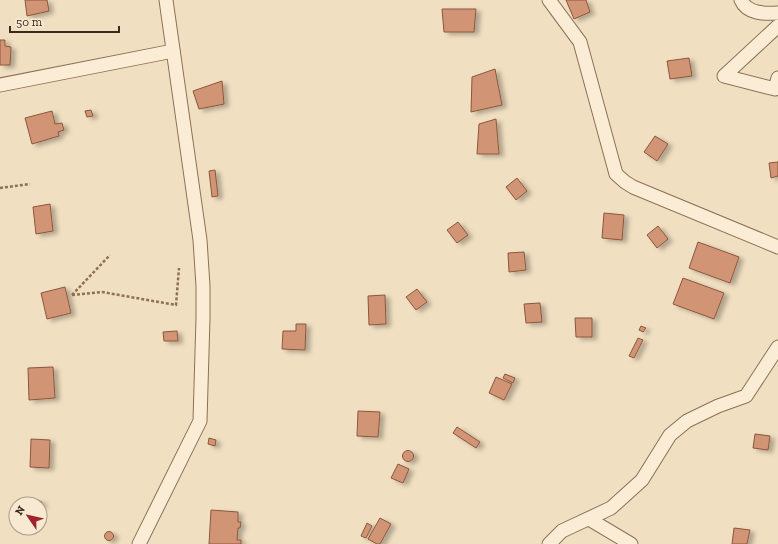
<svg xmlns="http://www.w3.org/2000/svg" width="778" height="544" viewBox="0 0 778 544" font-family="'Zilla Slab',serif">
  <defs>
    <filter id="shadow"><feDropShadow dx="4.5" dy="2.5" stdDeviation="2" flood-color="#0004"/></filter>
  </defs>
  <rect width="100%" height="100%" fill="#f1dfc1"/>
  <!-- building -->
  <g fill="#d19575" stroke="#8c563c" filter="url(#shadow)">
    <path d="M25,0H47L49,11L27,16Z"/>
    <path d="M566,0H586L590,12L574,19Z"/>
    <path d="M442,9H476L474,32H444Z"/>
    <path d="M0,40H5V46L11,47L10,65H0Z"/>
    <path d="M689,58L692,76L670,79L667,61Z"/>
    <path d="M495,69L502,105L471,112L472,77Z"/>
    <path d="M222,81L224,104L199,109L193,91Z"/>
    <path d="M91,110L93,116L87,117L85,111Z"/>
    <path d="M52,111L55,124L62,123L64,130L58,132L59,136L32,144L25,118Z"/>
    <path d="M496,119L499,154H477L479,124Z"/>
    <path d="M655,136L668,144L657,161L644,152Z"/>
    <path d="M778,162V176L771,178L769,163Z"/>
    <path d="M215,170L218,196L212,197L209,171Z"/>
    <path d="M517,178L527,191L516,200L506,187Z"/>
    <path d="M50,204L53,231L36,234L33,207Z"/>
    <path d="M604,213L624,215L622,240L602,238Z"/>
    <path d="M458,222L468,235L457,243L447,230Z"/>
    <path d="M658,226L668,239L657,248L647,235Z"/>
    <path d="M698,242L739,257L730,283L689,268Z"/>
    <path d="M524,252L526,270L509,272L508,253Z"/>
    <path d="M683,278L724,293L714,319L673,304Z"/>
    <path d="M65,287L71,313L47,319L41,293Z"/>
    <path d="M417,289L427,302L416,310L406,297Z"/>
    <path d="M385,295L386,324L369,325L368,296Z"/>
    <path d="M540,303L542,322L526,323L524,304Z"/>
    <path d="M575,318H592V337H576Z"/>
    <path d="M296,324H306L305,350L282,349L283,331H296Z"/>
    <path d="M641,326L646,328L643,332L639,330Z"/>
    <path d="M177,331L178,341H164L163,332Z"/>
    <path d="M638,338L643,340L634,358L629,356Z"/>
    <path d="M53,367L55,398L29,400L28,368Z"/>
    <path d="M505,374L515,378L513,383L503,378Z"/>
    <path d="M496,377L512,384L504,400L489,393Z"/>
    <path d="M358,411L380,412L378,437L357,436Z"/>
    <path d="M457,427L480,442L476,448L453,433Z"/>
    <path d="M755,434L770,436L768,450L753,448Z"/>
    <path d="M209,438L216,440L215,446L208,444Z"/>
    <path d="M31,439L50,440L49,468L30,467Z"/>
    <circle cx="408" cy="456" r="5.5"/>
    <path d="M398,464L409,469L403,483L391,478Z"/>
    <path d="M38,500L42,502V506L40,508V504H34L35,501Z"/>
    <path d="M211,510L238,512V522H241L240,528H238L237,540H241V544H209Z"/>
    <path d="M380,518L391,524L380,544H377L368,539Z"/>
    <path d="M367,523L372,526L366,538L361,536Z"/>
    <path d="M734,528L750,530L747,544H732Z"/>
    <circle cx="109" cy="536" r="4.5"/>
  </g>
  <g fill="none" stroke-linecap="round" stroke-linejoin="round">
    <!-- street casing -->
    <g stroke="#8c7057" stroke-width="15">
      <g id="street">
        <path d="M549,0L580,42L616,174L625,182L633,187L778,247"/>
        <path d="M741,0C747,14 765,14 778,13"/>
        <path d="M778,26L724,76L775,89L778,78"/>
        <path d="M0,85L173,51"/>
        <path d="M589,519L631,544"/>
        <path d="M139,544L200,421L203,318V286L200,240L166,0"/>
        <path d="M549,544L562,531L611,508L642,480L670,435L687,421L718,406L746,396L778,347"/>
      </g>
    </g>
    <!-- path -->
    <g stroke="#8c7057" stroke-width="2.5" stroke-dasharray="3 2" stroke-linecap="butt">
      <path d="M0,188L30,184"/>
      <path d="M72,295L102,292L176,305L179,268"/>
      <path d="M72,295L110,255"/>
    </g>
    <!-- street -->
    <use href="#street" stroke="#fbedd5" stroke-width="13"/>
  </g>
  <!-- north arrow -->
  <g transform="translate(28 516) rotate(304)"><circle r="19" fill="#f8ead2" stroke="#ac9d8a"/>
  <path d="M0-3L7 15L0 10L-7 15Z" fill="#9f242d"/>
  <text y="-6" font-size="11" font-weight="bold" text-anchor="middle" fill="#3a291d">N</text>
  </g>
  <!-- scale -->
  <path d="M10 26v6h109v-6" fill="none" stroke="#3a291d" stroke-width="2"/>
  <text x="16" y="26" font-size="12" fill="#3a291d" stroke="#f8ead2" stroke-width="3" paint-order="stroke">50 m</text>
</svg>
